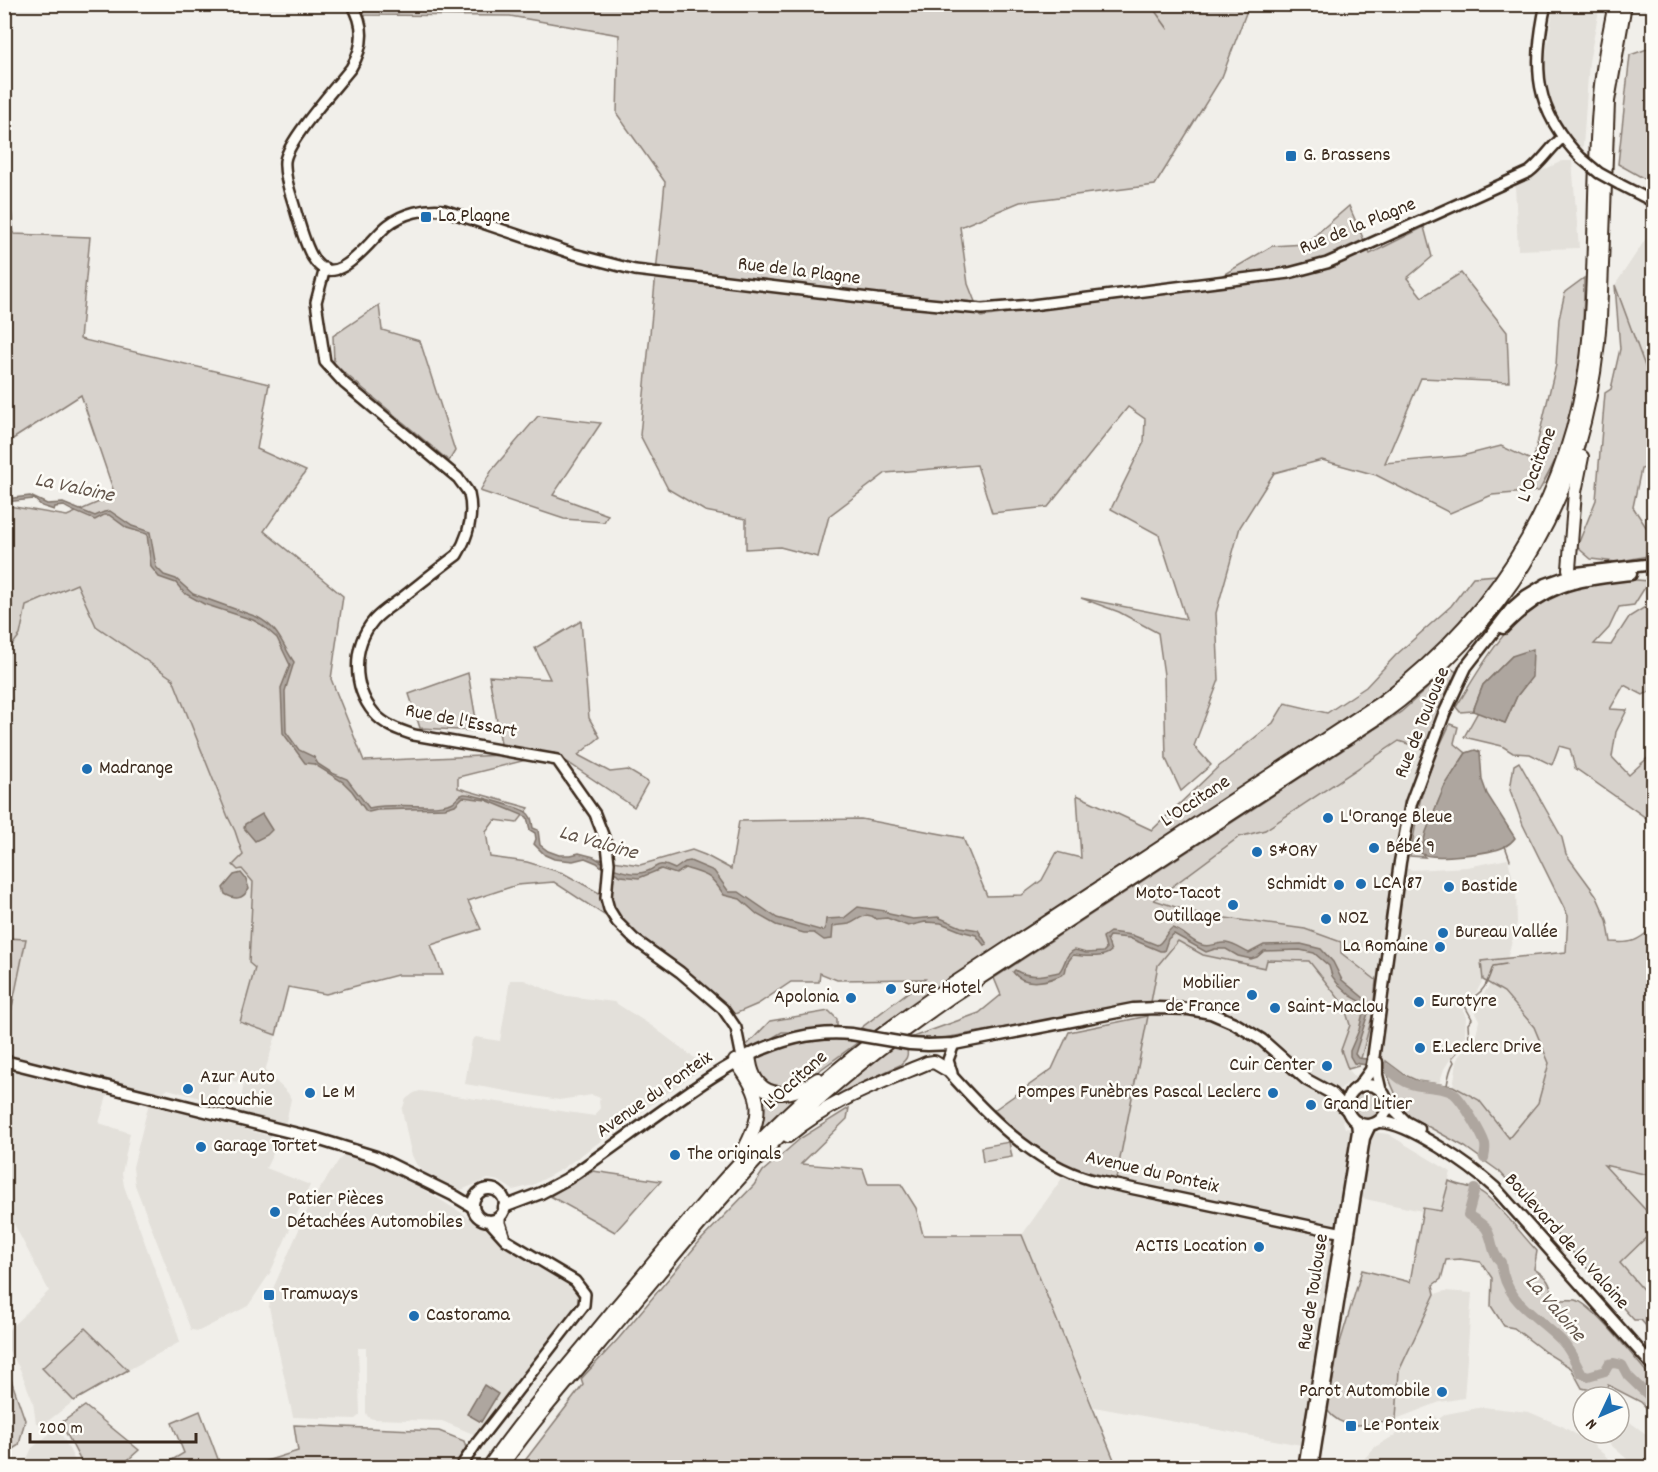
<svg xmlns="http://www.w3.org/2000/svg" width="1658" height="1472" viewBox="0 0 1658 1472" font-family="Dekko,sans-serif">
  <rect width="100%" height="100%" fill="#f1efea"/>
  <filter id="ink" filterUnits="userSpaceOnUse"><feTurbulence type="fractalNoise" baseFrequency=".0167" numOctaves="2"/><feDisplacementMap in="SourceGraphic" scale="12" xChannelSelector="R" yChannelSelector="G"/><feConvolveMatrix kernelMatrix="1 2 1 2 8 2 1 2 1" color-interpolation-filters="sRGB"/></filter>
  <g filter="url(#ink)">
    <!-- built -->
    <g fill="#e3e0da">
      <path d="M1566,5H1600L1589,62L1583,147L1580,151L1564,130L1550,98L1544,67L1553,10L1566,7Z"/>
      <path d="M1562,161H1572L1579,248L1518,250L1515,184Z"/>
      <path d="M1653,228V388L1615,285Z"/>
      <path d="M77,583L96,626L173,679L228,817L235,831L243,855L241,868L253,882L249,962L255,968L240,1022L276,1035L265,1071L288,1093L291,1099L286,1122L280,1126L238,1115L244,1083L220,1079L214,1102L168,1089L160,1096L5,1056V1041L26,940L5,938V867L10,865L4,853V654L20,635L26,606Z"/>
      <path d="M1399,741L1427,750L1409,795L1393,866L1413,870L1467,867L1508,859L1516,892L1517,923L1507,959L1482,962L1483,980L1476,993L1464,998L1462,1007L1466,1017L1465,1036L1444,1069L1439,1084L1418,1081L1405,1075L1386,1061L1361,1055L1373,1013L1375,980L1341,953L1305,929L1197,914L1153,900L1239,837L1265,830Z"/>
      <path d="M1178,941L1203,955L1265,968L1267,960L1309,961L1344,1005L1350,1025L1341,1050L1348,1069L1356,1078L1340,1089L1333,1088L1329,1099L1340,1110L1345,1128L1388,1134L1451,1172L1441,1211L1423,1208L1422,1211L1360,1198L1351,1268L1332,1265L1301,1445L1094,1407L1022,1235L1070,1167L1116,1179L1158,965Z"/>
      <path d="M510,980H524L560,995L614,1002L652,1026L705,1066L562,1169L533,1185L513,1190L499,1181L488,1179L461,1190L425,1173L416,1164L411,1153L402,1110L406,1099L414,1093L420,1091L595,1116L600,1108L599,1101L601,1098L592,1095L559,1100L465,1084L472,1040L476,1037L500,1041Z"/>
      <path d="M1490,984L1504,992L1534,1028L1549,1063L1538,1103L1510,1139L1479,1100L1453,1086L1458,1057L1476,1036L1479,1020L1472,1004L1483,995Z"/>
      <path d="M4,1069L108,1093L99,1123L130,1133L122,1173L124,1186L173,1319L180,1342L128,1370L85,1328L42,1368L74,1401L44,1424L36,1423L33,1402L20,1369L5,1344V1333L49,1291L14,1224L6,1225L5,1233Z"/>
      <path d="M149,1103L280,1139L266,1168L310,1185L270,1273L248,1306L199,1331L191,1330L135,1185L133,1167Z"/>
      <path d="M345,1154L369,1160L395,1172L460,1212L575,1288L580,1293L579,1305L478,1436L442,1421L373,1419L368,1417L366,1413V1348H358L360,1415L355,1419L293,1417L269,1307L272,1291L311,1202L339,1160Z"/>
      <path d="M1603,1165L1653,1176V1218Z"/>
      <path d="M1653,1231V1301L1620,1263Z"/>
      <path d="M1445,1291L1472,1293L1464,1398L1440,1402L1396,1419L1399,1371L1435,1294Z"/>
      <path d="M1483,1407L1529,1412L1562,1426L1592,1444L1618,1467H1357L1375,1447L1412,1425L1436,1416L1437,1420L1446,1414Z"/>
      <path d="M1620,1415L1653,1439V1467H1636L1603,1438L1607,1433H1619Z"/>
      <path d="M58,1427L78,1467H23L32,1448Z"/>
    </g>
    <!-- green -->
    <g fill="#d7d2cc" stroke="#897e75" stroke-width="1.5">
      <path d="M355,5H1249L1222,77L1155,185L1020,202L960,227L968,284L981,317L1206,285L1272,246L1305,244L1349,206L1370,254L1424,227L1432,257L1407,278L1422,297L1461,273L1507,332L1509,382L1421,378L1385,463L1462,456L1501,446L1533,461L1556,365L1559,319L1565,292L1584,278C1584,325 1581,372 1571,418C1565,443 1552,468 1539,491L1492,495L1450,513L1376,475L1322,460L1274,473L1240,527L1216,613L1219,680L1194,746L1211,765L1181,791L1166,759L1164,675L1158,633L1119,612L1081,598L1186,619L1159,535L1111,509L1144,442L1145,419L1128,407L1048,507L992,513L977,465L886,473L829,516L818,557L780,547L746,549V519L705,511L668,489L640,435L665,182L617,114L619,35L510,16L364,15Z"/>
      <path d="M1653,47L1654,170L1650,182L1618,164L1630,55Z"/>
      <path d="M5,184L8,185L14,234L90,237L80,339L269,384L257,449L306,471L264,531L343,596L331,679L364,761L503,755L489,676L550,679L535,648L581,621L589,718L600,737L578,755L610,772L628,770L648,782L634,807L554,753L458,777V788L529,808L517,823L495,820L486,832L490,857L527,862L563,873L599,893L610,889V878L599,859L640,865L692,850L705,855L731,869L739,821L861,819L963,838L987,896L1022,895L1042,880L1057,852L1081,858L1077,795L1152,830L1217,768L1273,723L1285,703L1327,713L1366,687L1396,655L1451,606L1473,577L1498,575L1469,613L1424,660L1375,699L1069,900L874,1031L861,1028L925,979L837,980L820,973L819,982H791L758,1004L735,1014L667,956L554,882L517,885L468,901L481,929L431,945L443,975H397L326,994L288,987L276,1035L240,1022L255,968L249,963L253,882L242,869L238,870L233,865L243,855L235,831L228,817L173,679L96,626L77,584L26,606L20,635L5,654V510L9,506L67,516L115,495L81,395L5,444Z"/>
      <path d="M1615,285L1653,388V466L1641,469L1633,507L1646,527L1653,523V555L1616,562L1591,559L1577,547L1596,500L1605,393L1611,389L1620,349Z"/>
      <path d="M379,305L382,330L420,341L455,451L449,461L334,364L333,336Z"/>
      <path d="M538,416L601,423L553,495L608,515L604,522L564,519L480,491L492,470Z"/>
      <path d="M1623,579L1649,581L1634,605L1619,607L1609,628L1594,644L1611,645L1629,617L1653,602V690L1643,695L1624,685L1610,709L1627,710L1616,732L1612,757L1629,775L1653,753L1652,822L1575,768L1570,749L1559,746L1552,765L1530,754L1513,753L1502,746L1464,737L1478,712L1505,723L1517,696L1531,677L1512,656L1483,685L1473,711L1460,712L1456,707C1482,666 1506,619 1551,594C1568,585 1604,582 1623,579Z"/>
      <path d="M1450,668L1457,672L1427,750L1399,741L1265,830L1239,837L1154,900L1197,914L1305,929L1341,942V953L1376,980L1373,1013L1359,1066L1348,1069L1341,1050L1350,1025L1344,1005L1309,961L1267,960L1265,968L1203,955L1178,941L1158,965L1151,1002L944,1038H910L979,1013L1001,995L994,978L1401,712Z"/>
      <path d="M468,673L478,731L420,728L409,694Z"/>
      <path d="M1450,724L1458,727L1454,743L1466,753C1444,786 1430,814 1421,853L1425,857L1410,856L1420,801L1434,758Z"/>
      <path d="M1519,762L1562,838L1566,854L1596,895L1607,920L1611,942C1632,944 1637,941 1653,928V1176L1604,1165L1653,1218V1231L1620,1263L1653,1301V1334L1641,1320H1634L1500,1172L1465,1147L1402,1112C1398,1094 1385,1078 1386,1061L1405,1075L1418,1081L1453,1086L1479,1100L1509,1138L1538,1103L1549,1063L1534,1027L1504,992L1483,980L1481,961L1566,952L1568,916L1523,825L1510,790L1514,765Z"/>
      <path d="M5,938L26,939L5,1041L4,938Z"/>
      <path d="M829,1011L837,1019V1028L811,1032H782L747,1053L744,1048L770,1021Z"/>
      <path d="M1148,1016L1116,1179L1070,1167L1030,1144L994,1110L1052,1069L1069,1032Z"/>
      <path d="M838,1038L861,1040L798,1086L779,1091L761,1082L755,1061C773,1044 813,1042 838,1038Z"/>
      <path d="M893,1046L907,1050C909,1057 905,1060 900,1065L853,1087L801,1123L851,1079Z"/>
      <circle cx="1368" cy="1104" r="17"/>
      <path d="M805,1091L750,1144L759,1093Z"/>
      <path d="M849,1108L847,1119L801,1164L863,1169L868,1184H901L916,1208L923,1235H1022L1117,1467H520L583,1385L581,1379L619,1338L700,1241L754,1185L763,1171L801,1138Z"/>
      <path d="M1009,1142L1012,1157L983,1162L981,1147Z"/>
      <path d="M593,1171L661,1181L615,1232L550,1196Z"/>
      <path d="M1449,1181C1461,1187 1474,1186 1484,1194C1502,1208 1521,1234 1537,1251L1534,1269C1547,1277 1551,1283 1553,1299C1562,1301 1569,1299 1576,1300C1594,1305 1639,1364 1653,1380V1415L1641,1402L1608,1385L1603,1393L1582,1388L1571,1368L1545,1352L1514,1328L1504,1326L1491,1306L1492,1278L1481,1262L1460,1259L1446,1260L1441,1279L1433,1285L1435,1294L1399,1371L1396,1419C1371,1423 1345,1434 1327,1410L1339,1346L1362,1270L1410,1282L1423,1208L1441,1211Z"/>
      <path d="M85,1328L128,1370L74,1401L42,1368Z"/>
      <path d="M9,1374L25,1420L19,1445L5,1454V1377Z"/>
      <path d="M85,1406L139,1450L120,1467H84L61,1423Z"/>
      <path d="M200,1411L221,1467H160L184,1453L172,1423Z"/>
      <path d="M294,1425L439,1431L464,1441L466,1448L454,1467H247L298,1451Z"/>
    </g>
    <!-- water -->
    <g fill="#aea69f" stroke="#80746b" stroke-width="1.5">
      <path d="M30,496L47,504L63,503L95,516L104,512L110,511L132,526L150,532L156,567L164,575L176,579L193,594L257,617C280,629 281,643 294,662L285,691L286,732L299,750L314,757L318,764L332,773L347,779L369,808C389,804 410,806 430,806C435,806 448,805 453,802C457,800 458,795 464,794C470,793 523,809 526,812C532,816 532,822 533,828L538,830L540,845L548,851L559,855H571L579,853L594,857L607,865L606,871L597,863L585,858L573,861L554,859L545,855L534,844L536,839L535,833L530,830L527,817L486,800L463,797L455,805L445,808L377,810L369,812L366,811L352,791L343,782L314,764L305,763L283,733L281,688L290,665L277,638L262,625L253,620L204,604L184,593L176,583L159,577L151,567L147,534L127,528L109,515H104L95,520C84,515 73,512 64,506L55,507L54,510L42,506L34,499L5,502V499Z"/>
      <path d="M1533,649L1532,677L1517,696L1505,723L1473,711L1483,685L1512,656Z"/>
      <path d="M1475,750L1480,752L1482,780L1487,794L1515,838C1512,842 1508,845 1504,847C1492,853 1430,861 1421,853L1426,832L1444,787L1466,753Z"/>
      <path d="M262,814L272,830L267,835L255,841L244,828L245,824Z"/>
      <path d="M690,861L714,871L729,892H739L777,918L823,931L825,929L826,919L844,918L858,907L885,911L889,914L913,919L938,917L961,927L978,930L987,944L984,945L976,935L961,931L941,923L925,922L908,926L887,918L876,919C865,910 860,920 849,924C844,925 838,925 833,926L832,939L824,940L814,933H804L776,925L758,915L740,899L724,895C710,874 709,876 685,868L676,874L661,869L639,878L621,876L610,870L612,868C620,870 631,875 640,873C659,871 653,858 675,869L685,862Z"/>
      <path d="M241,873L246,879L249,889C242,900 235,900 225,894L223,888L234,875Z"/>
      <path d="M1172,928C1183,930 1191,942 1202,945C1210,948 1218,942 1226,943C1235,944 1242,950 1249,953L1264,945L1301,944L1321,949L1333,962L1342,980L1371,1004L1355,1054L1358,1058L1367,1059L1366,1065L1354,1063L1350,1056V1051L1359,1030L1365,1004L1351,996L1337,983L1332,976L1329,966L1314,953L1300,950L1264,951L1257,957L1251,959L1238,956L1226,949H1215L1206,952L1174,934L1168,939L1164,951H1160L1129,938L1109,936L1107,939L1111,951C1103,959 1085,956 1073,955L1067,963L1065,973C1050,981 1025,988 1013,972L1015,970C1029,979 1044,975 1059,972C1066,965 1064,954 1075,950L1086,953L1103,952L1106,949L1103,937L1110,932L1132,935L1157,945C1164,942 1165,933 1172,928Z"/>
      <path d="M484,1385L498,1394L481,1422L467,1414Z"/>
    </g>
    <g fill="none" stroke-linecap="round" stroke-linejoin="round">
      <!-- stream -->
      <g stroke="#80746b" stroke-width="1.5">
        <path d="M1150,4L1168,29"/>
        <path d="M1505,846L1510,860"/>
        <path d="M1446,1091C1448,1081 1448,1072 1454,1062L1452,1058L1469,1039L1468,1024L1472,1019L1465,1006L1467,999C1484,995 1488,981 1493,966L1506,964"/>
      </g>
      <!-- river -->
      <g stroke="#aea69f" stroke-width="10">
        <path d="M1381,1066C1393,1070 1397,1079 1408,1083C1422,1089 1439,1085 1453,1093C1461,1098 1482,1134 1485,1144C1486,1149 1485,1153 1484,1158"/>
        <path d="M1475,1189L1468,1215C1473,1218 1480,1222 1485,1227C1494,1238 1490,1253 1501,1262C1505,1303 1537,1315 1562,1341C1571,1351 1575,1362 1581,1373L1588,1376L1605,1371L1609,1364L1614,1363L1622,1365L1628,1376L1654,1401"/>
      </g>
      <!-- secondary casing -->
      <g stroke="#3b2a1e" stroke-width="14">
        <g id="secondary">
          <path d="M352,4C365,25 364,47 351,68C336,87 288,140 285,161C284,174 289,190 293,202C298,218 304,244 313,258C335,295 371,238 388,225C403,213 425,208 444,210L574,254L635,270L877,299L982,309L1032,305L1289,273L1327,263L1343,256L1529,172C1542,162 1550,148 1562,138"/>
          <path d="M1546,4C1532,67 1534,111 1581,158"/>
          <path d="M1619,184L1654,202"/>
          <path d="M325,268L316,302L325,362L344,383L458,478C461,483 467,489 469,494C474,515 468,537 457,555C439,568 421,583 403,597C394,604 382,611 374,620C352,646 352,687 374,713C384,725 399,730 414,735L557,760L595,814L607,845L609,863L606,898L609,909L617,922L634,939L680,972L723,1009L736,1028L742,1058"/>
          <path d="M946,1069C986,1114 1032,1163 1092,1180L1348,1234"/>
          <path d="M952,1073L948,1060L954,1044"/>
          <path d="M500,1216V1223L504,1235"/>
          <path d="M460,1468L476,1444L584,1305L585,1294L575,1281L506,1240L488,1220"/>
        </g>
      </g>
      <!-- primary casing -->
      <g stroke="#3b2a1e" stroke-width="15">
        <g id="primary">
          <path d="M1503,628C1546,583 1573,581 1631,574"/>
          <path d="M910,1044L928,1045L954,1044L1133,1009L1158,1008L1189,1009L1211,1013L1234,1023L1262,1040L1307,1080L1331,1093L1347,1110"/>
          <path d="M4,1061L314,1138L376,1157L453,1195L473,1207"/>
          <path d="M1377,1062V1075L1380,1088"/>
          <circle cx="1367" cy="1105" r="20"/>
          <path d="M1360,1085L1371,1070L1373,1060L1400,862L1411,803L1444,714L1466,667L1511,609L1526,596L1546,584L1577,573L1654,564"/>
          <path d="M1388,1104L1406,1122L1419,1129"/>
          <path d="M1378,1122C1407,1120 1473,1168 1495,1188L1654,1367"/>
          <circle cx="489" cy="1205" r="16"/>
          <path d="M504,1207L541,1193L567,1179C601,1156 634,1131 668,1107C723,1068 779,1027 851,1034"/>
          <path d="M1304,1468L1358,1131L1357,1122"/>
          <path d="M1312,1468L1364,1138L1370,1125"/>
        </g>
      </g>
      <!-- highway casing -->
      <g stroke="#3b2a1e" stroke-width="16">
        <g id="highway">
          <path d="M1569,569L1575,492L1582,457"/>
          <path d="M749,1055C753,1100 786,1101 818,1079"/>
          <path d="M735,1061C764,1097 764,1115 741,1155"/>
          <path d="M788,1136C830,1101 877,1084 927,1063L934,1062L946,1069"/>
          <path d="M488,1468C526,1413 571,1363 613,1311C666,1249 717,1183 775,1126C825,1077 880,1034 938,994L1382,702C1504,610 1578,484 1590,330C1596,256 1593,182 1599,108C1601,73 1608,38 1615,4"/>
          <path d="M500,1468C540,1411 587,1359 631,1306C685,1242 737,1176 797,1119C844,1074 896,1035 949,998L1376,719C1514,619 1588,490 1600,319L1608,101L1625,4"/>
        </g>
      </g>
      <!-- secondary -->
      <use href="#secondary" stroke="#fdfcf7" stroke-width="9"/>
      <!-- primary -->
      <use href="#primary" stroke="#fdfcf7" stroke-width="10"/>
      <!-- highway -->
      <use href="#highway" stroke="#fdfcf7" stroke-width="12"/>
      <!-- secondary-bridge casing -->
      <g stroke="#3b2a1e" stroke-width="14" stroke-linecap="butt">
        <path id="secondary-bridge" d="M1581,158L1599,173L1619,184"/>
      </g>
      <!-- primary-bridge casing -->
      <g stroke="#3b2a1e" stroke-width="15" stroke-linecap="butt">
        <path id="primary-bridge" d="M851,1034L910,1044"/>
      </g>
      <!-- secondary-bridge -->
      <use href="#secondary-bridge" stroke="#fdfcf7" stroke-width="9"/>
      <!-- primary-bridge -->
      <use href="#primary-bridge" stroke="#fdfcf7" stroke-width="10"/>
    </g>
  </g>
  <!-- markers -->
  <g fill="#1f6fb2" stroke="#fdfcf7" stroke-width="2">
    <rect x="1285" y="150" width="12" height="12" rx="3"/>
    <rect x="420" y="211" width="12" height="12" rx="3"/>
    <circle cx="87" cy="769" r="6"/>
    <circle cx="1328" cy="818" r="6"/>
    <circle cx="1374" cy="848" r="6"/>
    <circle cx="1257" cy="852" r="6"/>
    <circle cx="1361" cy="884" r="6"/>
    <circle cx="1339" cy="885" r="6"/>
    <circle cx="1449" cy="887" r="6"/>
    <circle cx="1233" cy="905" r="6"/>
    <circle cx="1326" cy="919" r="6"/>
    <circle cx="1443" cy="933" r="6"/>
    <circle cx="1440" cy="947" r="6"/>
    <circle cx="891" cy="989" r="6"/>
    <circle cx="1252" cy="995" r="6"/>
    <circle cx="851" cy="998" r="6"/>
    <circle cx="1419" cy="1002" r="6"/>
    <circle cx="1275" cy="1008" r="6"/>
    <circle cx="1420" cy="1048" r="6"/>
    <circle cx="1327" cy="1066" r="6"/>
    <circle cx="188" cy="1089" r="6"/>
    <circle cx="310" cy="1093" r="6"/>
    <circle cx="1273" cy="1093" r="6"/>
    <circle cx="1311" cy="1105" r="6"/>
    <circle cx="201" cy="1147" r="6"/>
    <circle cx="675" cy="1155" r="6"/>
    <circle cx="275" cy="1212" r="6"/>
    <circle cx="1259" cy="1247" r="6"/>
    <rect x="263" y="1289" width="12" height="12" rx="3"/>
    <circle cx="414" cy="1316" r="6"/>
    <circle cx="1442" cy="1392" r="6"/>
    <rect x="1345" y="1420" width="12" height="12" rx="3"/>
  </g>
  <g text-anchor="middle" dominant-baseline="central" stroke-width="5" stroke-linejoin="round" paint-order="stroke">
    <!-- poi labels -->
    <g font-size="20" fill="#3b2a1e" stroke="#fdfcf7" text-anchor="start">
      <text x="1303" y="156">G. Brassens</text>
      <text x="438" y="217">La Plagne</text>
      <text x="99" y="769">Madrange</text>
      <text x="1340" y="818">L'Orange Bleue</text>
      <text x="1386" y="848">Bébé 9</text>
      <text x="1269" y="852">S*ORY</text>
      <text x="1373" y="884">LCA 87</text>
      <text x="1327" y="885" text-anchor="end">Schmidt</text>
      <text x="1461" y="887">Bastide</text>
      <text x="1221" y="894" text-anchor="end">Moto-Tacot<tspan x="1221" dy="23">Outillage</tspan></text>
      <text x="1338" y="919">NOZ</text>
      <text x="1455" y="933">Bureau Vallée</text>
      <text x="1428" y="947" text-anchor="end">La Romaine</text>
      <text x="1240" y="984" text-anchor="end">Mobilier<tspan x="1240" dy="23">de France</tspan></text>
      <text x="903" y="989">Sure Hotel</text>
      <text x="839" y="998" text-anchor="end">Apolonia</text>
      <text x="1431" y="1002">Eurotyre</text>
      <text x="1287" y="1008">Saint-Maclou</text>
      <text x="1432" y="1048">E.Leclerc Drive</text>
      <text x="1315" y="1066" text-anchor="end">Cuir Center</text>
      <text x="200" y="1078">Azur Auto<tspan x="200" dy="23">Lacouchie</tspan></text>
      <text x="322" y="1093">Le M</text>
      <text x="1261" y="1093" text-anchor="end">Pompes Funèbres Pascal Leclerc</text>
      <text x="1323" y="1105">Grand Litier</text>
      <text x="213" y="1147">Garage Tortet</text>
      <text x="687" y="1155">The originals</text>
      <text x="287" y="1200">Patier Pièces<tspan x="287" dy="23">Détachées Automobiles</tspan></text>
      <text x="1247" y="1247" text-anchor="end">ACTIS Location</text>
      <text x="281" y="1295">Tramways</text>
      <text x="426" y="1316">Castorama</text>
      <text x="1430" y="1392" text-anchor="end">Parot Automobile</text>
      <text x="1363" y="1426">Le Ponteix</text>
    </g>
    <!-- street labels -->
    <g font-size="20" fill="#3b2a1e" stroke="#fdfcf7">
      <text transform="translate(1358 227) rotate(-22)">Rue de la Plagne</text>
      <text transform="translate(799 272) rotate(7)">Rue de la Plagne</text>
      <text transform="translate(1538 465) rotate(-69)">L'Occitane</text>
      <text transform="translate(461 722) rotate(11)">Rue de l'Essart</text>
      <text transform="translate(1423 723) rotate(-68)">Rue de Toulouse</text>
      <text transform="translate(1196 802) rotate(-33)">L'Occitane</text>
      <text transform="translate(796 1081) rotate(-42)">L'Occitane</text>
      <text transform="translate(655 1095) rotate(-35)">Avenue du Ponteix</text>
      <text transform="translate(1152 1173) rotate(13)">Avenue du Ponteix</text>
      <text transform="translate(1566 1242) rotate(48)">Boulevard de la Valoine</text>
      <text transform="translate(1314 1292) rotate(-81)">Rue de Toulouse</text>
    </g>
    <!-- water labels -->
    <g font-size="21" font-style="italic" fill="#63554b" stroke="#fdfcf7">
      <text transform="translate(74 489) rotate(12)">La Valoine</text>
      <text transform="translate(598 844) rotate(16)">La Valoine</text>
      <text transform="translate(1554 1309) rotate(49)">La Valoine</text>
    </g>
  </g>
  <!-- margin -->
  <rect width="1658" height="1472" fill="none" stroke="#fdfcf7" stroke-width="24"/>
  <rect x="12" y="12" width="1634" height="1448" fill="none" stroke="#3b2a1e" stroke-width="2" filter="url(#ink)"/>
  <!-- north arrow -->
  <g transform="translate(1601 1415) rotate(226)"><circle r="28" fill="#fdfcf7" stroke="#afa8a0" stroke-width="1.5"/>
  <path d="M0-4.5L10 22L0 15L-10 22Z" fill="#1f6fb2"/>
  <text y="-9" font-size="16" font-weight="bold" text-anchor="middle" fill="#3b2a1e">N</text>
  </g>
  <!-- scale -->
  <path d="M30 1433v9h166v-9" fill="none" stroke="#3b2a1e" stroke-width="3"/>
  <text x="39" y="1433" font-size="18" fill="#3b2a1e" stroke="#fdfcf7" stroke-width="4.5" paint-order="stroke">200 m</text>
</svg>
